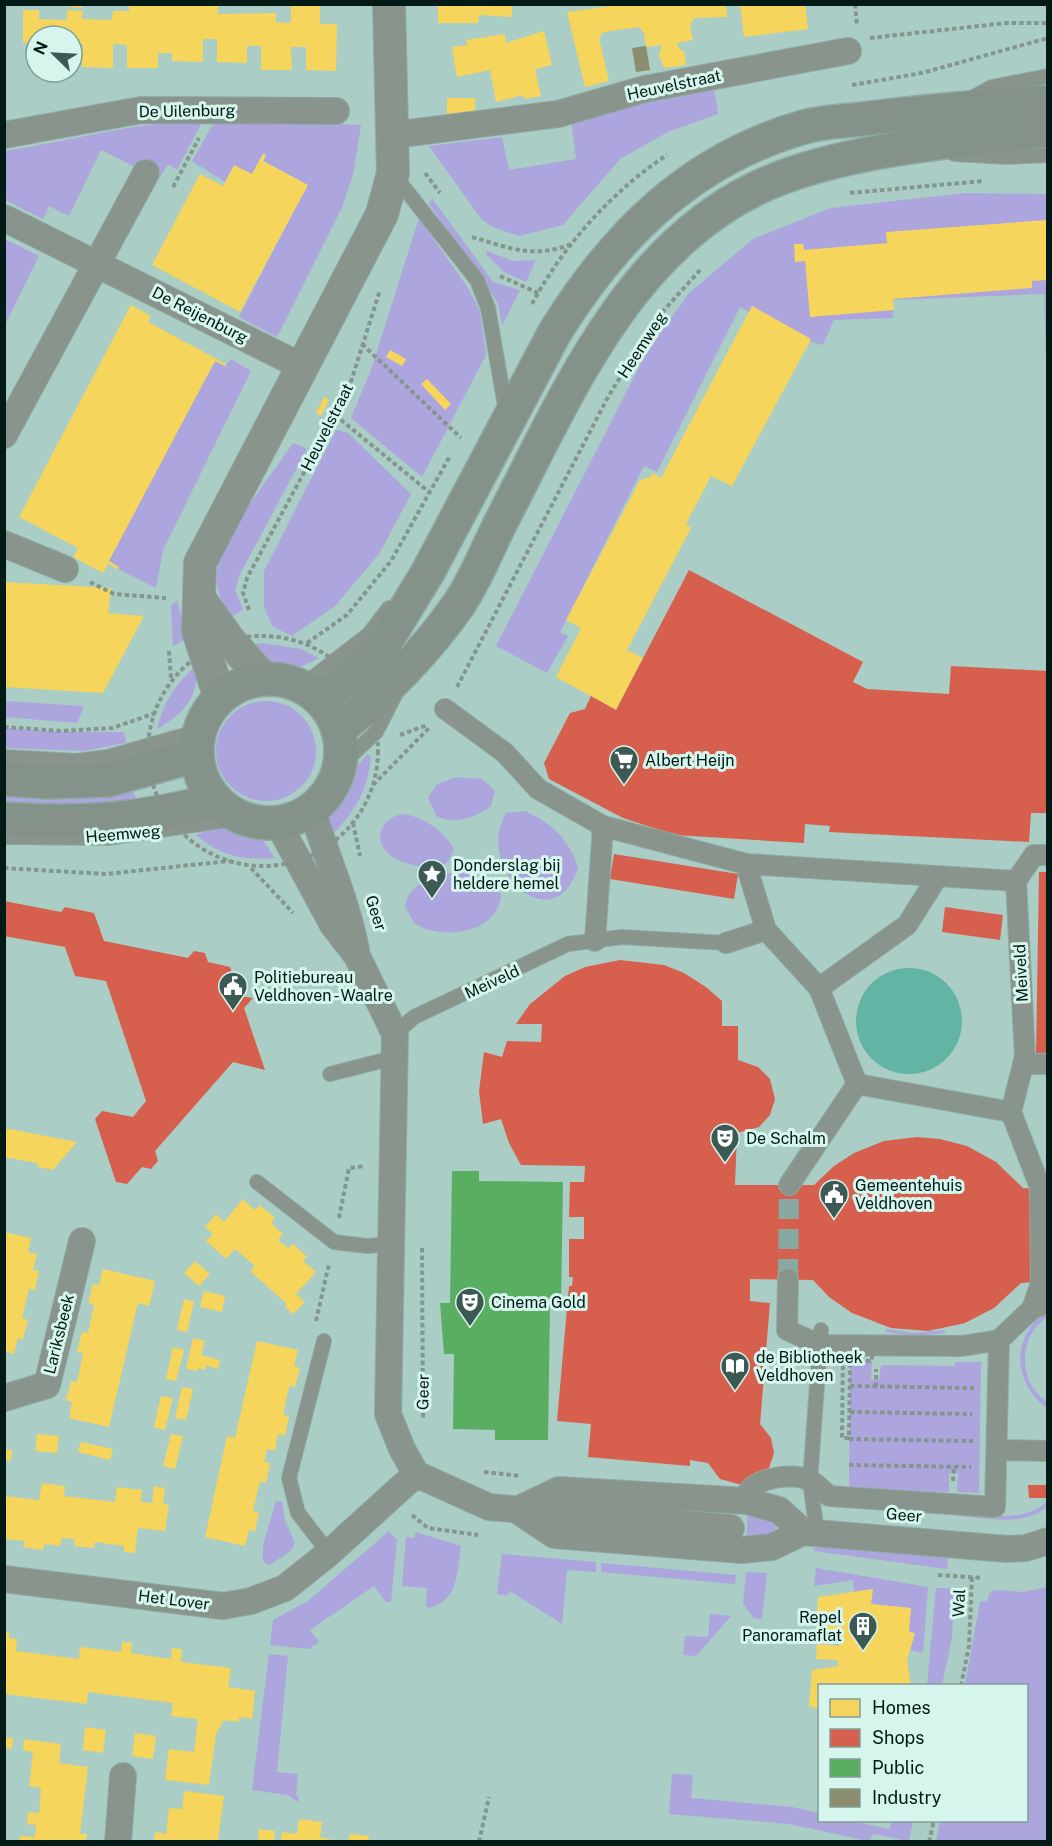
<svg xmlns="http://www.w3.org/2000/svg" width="1052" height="1846" viewBox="0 0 1052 1846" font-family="'Public Sans',sans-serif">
  <rect width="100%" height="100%" fill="#aacdc5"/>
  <!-- green -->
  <g fill="#aca5de">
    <path d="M714,87L718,114L668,132L620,159L563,225L519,236L493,227L482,220L429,146L502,137L509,170L576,159L571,119Z"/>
    <path d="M216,119L361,125L353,175L342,207L277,337L239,317L307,185L264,161L266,155L263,153L252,174L234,166L225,182L192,161Z"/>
    <path d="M203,120L177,170L168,164L159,179L101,150L69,216L49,206L43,219L5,200L4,151C71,141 135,122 203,120Z"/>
    <path d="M965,193L1047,194V388L1044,294L892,300L893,318L834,320L823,345L808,341L740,307L657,472L644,466L560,632L568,636L547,673L496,646L646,354L688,294L753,239L831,208Z"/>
    <path d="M432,198L493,282L520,290L502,326L498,303L429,204Z"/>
    <path d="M419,218L468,288L480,311L486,355L422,477L351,418L372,367Z"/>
    <path d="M5,239L39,256L5,325Z"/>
    <path d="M487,251L513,261L536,260L526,282L504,272L486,254Z"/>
    <path d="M231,359L251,371L163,550L156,588L118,569L119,567L108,561L215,361L225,366Z"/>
    <path d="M336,430L348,433L411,494L379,554L335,606L292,636L273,627L264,608V571Z"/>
    <path d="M293,443L307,449L240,574L235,590L243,609L229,619C222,604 215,588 217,570C224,533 271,476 293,443Z"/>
    <path d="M177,601L188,638L173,646L171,605Z"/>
    <path d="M262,643L301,649L319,658L298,668L269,666L246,645Z"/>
    <path d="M196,666C199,698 184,713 157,729C163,703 176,683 196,666Z"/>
    <path d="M4,701H5L84,706L77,723L5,717Z"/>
    <circle cx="266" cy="751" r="50"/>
    <path d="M5,728L61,732H124L126,743L83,751L5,748Z"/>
    <path d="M367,754L371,757C368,791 354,813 330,837C325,796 344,785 367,754Z"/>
    <path d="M457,777L482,779L495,791L491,806C474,818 457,824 437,817L428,798L437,784Z"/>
    <path d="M131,785L139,806H5L4,787Z"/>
    <path d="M525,811C553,824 568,839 578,867C555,943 473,870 506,813Z"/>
    <path d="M404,814C425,818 443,830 454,849C451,855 450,862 443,865C431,871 399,864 389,854C371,838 383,816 404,814Z"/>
    <path d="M217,826L262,839L275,858C243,860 222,857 196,835Z"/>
    <path d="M457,872C475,874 489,880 501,894C500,934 440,941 414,923L405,906C409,882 437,875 457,872Z"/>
    <path d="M1047,1311V1317C1017,1338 1018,1382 1047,1402V1408C1012,1383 1011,1336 1047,1311Z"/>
    <path d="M886,1329L915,1333L945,1330V1333L914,1336L886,1332Z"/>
    <path d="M850,1361H872L871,1380H879L881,1365L955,1366V1362H981L979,1493L957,1492L958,1473H949V1492L849,1491Z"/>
    <path d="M276,1501L282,1502L285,1521L295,1543L291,1551L269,1565L263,1561V1545Z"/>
    <path d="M1047,1502V1507C1022,1527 990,1518 959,1516L960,1512C990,1515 1023,1523 1047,1502Z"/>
    <path d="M748,1507L775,1522L776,1530L746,1545Z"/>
    <path d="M389,1531L397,1540L391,1602H386L374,1586L310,1630L319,1642L309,1649L270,1645L273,1620L308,1601Z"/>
    <path d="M416,1532L461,1546C457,1572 459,1601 428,1608L426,1606L427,1588L402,1586L406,1537L414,1538Z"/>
    <path d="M820,1546L948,1556L947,1569L814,1551V1548Z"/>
    <path d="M502,1554L596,1562V1572L567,1570L562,1624L510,1591L507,1596L497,1594Z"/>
    <path d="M601,1563L736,1575L735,1584L601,1572Z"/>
    <path d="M816,1568L928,1587L923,1653L910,1650L915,1634L908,1633L910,1608L871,1604L872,1589L854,1592L853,1580L814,1586Z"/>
    <path d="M746,1572L767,1573L762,1619L754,1618L743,1604Z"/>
    <path d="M1047,1587V1841H936L940,1821L1026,1820V1686L965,1685L980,1602L987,1601L989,1594L994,1590L1024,1592Z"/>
    <path d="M936,1588H950L954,1592L952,1638L942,1685H927Z"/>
    <path d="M710,1614L731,1616L696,1656L683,1655L685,1636L708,1637Z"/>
    <path d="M269,1654L288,1656L277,1772L298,1774L296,1795L299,1796L298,1802L288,1795L252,1790Z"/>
    <path d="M672,1774L693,1775L691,1798L792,1807L819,1813L820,1820L852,1821L889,1829L892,1821H913L909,1841L873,1834L870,1840L867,1841L790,1824L669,1814Z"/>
  </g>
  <!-- water -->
  <circle fill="#62b4a5" cx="909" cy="1021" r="53"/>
  <!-- homes -->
  <g fill="#f6d55c">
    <path d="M158,4L218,5V14L276,13V22L291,23V4H320V24H337L336,71L306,70V47H291L292,70H261V46H247V63L217,62V39H203V62L172,61V53H158V68H127V45L113,44V68L82,67L83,44L72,43V36H36V43H23V10H39V19L67,20V10L83,11L82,19L112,20L113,11H129V6Z"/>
    <path d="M438,4H512V17L479,15L478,23H438Z"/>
    <path d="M626,4H726L727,17L694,18L690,26L693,40L677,43L679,49L684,51L686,65L664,68L659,55L662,45L646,47L644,33L639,27L604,32L599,38L609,81L585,87L567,12Z"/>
    <path d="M740,4H805L808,29L744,37Z"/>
    <path d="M70,5H82V8L70,7Z"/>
    <path d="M544,31L552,65L535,69L541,96L524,99L523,95L496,102L490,70L457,77L452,47L468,45L466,40L505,34L506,43Z"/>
    <rect x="447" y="98" width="28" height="16"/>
    <path d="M263,154L266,155L263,161L308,185L240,312L152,265L200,174L223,186L234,165L252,174Z"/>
    <path d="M1047,220V280L1032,281V288L893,299L894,310L810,317L805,261L795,262L794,244H803L804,250L887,243L886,232Z"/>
    <path d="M131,305L151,316L148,322L226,364L225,366L215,361L109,561L119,567L118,569L108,564L103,573L73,557L78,548L19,517Z"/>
    <path d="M752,306L811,339L732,486L711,476L686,524L691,528L627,650L643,658L616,710L556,677L581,628L566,620L640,480L651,477L652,473L661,478Z"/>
    <path d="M390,350L406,359L402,366L386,357Z"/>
    <path d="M427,379L451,404L445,410L421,384Z"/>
    <path d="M324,397L329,400L321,416L316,413Z"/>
    <path d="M4,582L111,588L108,613L144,616L103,693L4,687Z"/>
    <path d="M4,1128L77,1142L53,1170L38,1167L37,1163L4,1157Z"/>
    <path d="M243,1199L255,1210L260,1205L275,1218L271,1223L283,1234L278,1240L288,1248L293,1244L307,1257L303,1261L316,1272L296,1294L305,1302L293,1314L285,1307L287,1304L250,1271L255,1266L235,1249L226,1259L206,1241L213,1234L205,1227L216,1214L224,1222Z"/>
    <path d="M4,1232L31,1238L28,1252L37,1254L33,1270L39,1271L35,1290L29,1289L22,1318L28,1320L23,1339L18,1338L14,1354L4,1351Z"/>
    <path d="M195,1261L210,1274L199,1286L184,1273Z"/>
    <path d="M103,1269L155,1281L149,1306L138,1303L109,1427L69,1418L72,1402L66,1400L71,1381L77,1382L80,1368L83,1353L77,1352L82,1332L88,1333L91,1319L94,1304L88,1303L93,1284L99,1285Z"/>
    <path d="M204,1291L225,1296L222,1312L200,1307Z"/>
    <path d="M184,1299L194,1302L187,1332L177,1330Z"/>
    <path d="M193,1338L205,1341L201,1355L220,1360L218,1369L206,1365L205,1370L198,1368V1371L186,1369Z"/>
    <path d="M257,1341L298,1350L294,1366L300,1368L295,1387L290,1385L286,1400L283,1415L289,1416L285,1436L278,1434L275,1451L267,1449L264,1462L270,1463L266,1483L260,1481L253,1511L259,1512L255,1531L249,1530L245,1546L205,1537L227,1436L235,1438Z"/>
    <path d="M173,1347L184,1350L176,1381L166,1379Z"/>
    <path d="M182,1387L193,1389L186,1420L175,1418Z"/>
    <path d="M161,1396L173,1398L165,1430L154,1427Z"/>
    <path d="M37,1434L59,1436L57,1453L35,1451Z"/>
    <path d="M171,1434L183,1436L175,1469L163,1466Z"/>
    <path d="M81,1442L113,1449L110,1460L78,1452Z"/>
    <path d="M4,1449L12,1450L11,1461L4,1460Z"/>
    <path d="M42,1483L65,1486L64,1496L115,1502L117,1487L142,1490L141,1502L152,1503L154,1486L165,1488L163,1504L169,1505L165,1531L138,1528L135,1553L124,1552V1546L95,1542L94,1548L74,1546L75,1539L62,1538L60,1546L44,1544L43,1550L23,1547L25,1541L4,1539V1496L39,1500Z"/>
    <path d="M873,1589L871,1604L911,1608L909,1632L915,1633L907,1660L911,1686H820L819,1709L809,1706L812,1670L838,1666V1660L816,1659L817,1644L839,1646L840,1640L816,1632L818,1597Z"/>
    <path d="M4,1632H9V1638L17,1639L16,1651L79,1659L80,1647L121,1652L122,1642L132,1643L131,1653L156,1657L171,1659L172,1648L182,1649L181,1662L231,1668L228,1687L255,1691L252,1719L239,1717V1722L224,1720L216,1734L209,1785L165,1780L169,1749L194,1752L198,1719L171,1716L173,1703L88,1692L87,1704L4,1694Z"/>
    <path d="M85,1727L106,1730L103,1753L83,1750Z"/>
    <path d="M135,1733L156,1736L153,1759L132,1756Z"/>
    <path d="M4,1737L13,1738L12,1749L4,1748Z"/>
    <path d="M24,1739L61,1744L59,1763L88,1767L80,1834H87L86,1842H19L20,1836L35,1837L36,1825L27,1824L28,1812L39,1813L41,1788L29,1786L33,1752L23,1750Z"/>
    <path d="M184,1791L224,1796L218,1840L154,1842L155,1832L166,1834L169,1808L182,1809Z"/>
    <path d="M299,1819L322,1822L320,1837L342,1842H281L282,1832L297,1834Z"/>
    <path d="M259,1829L275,1831L274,1842H258Z"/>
    <path d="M350,1834L369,1836L368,1842H348Z"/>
  </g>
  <!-- shops -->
  <g fill="#d6604d">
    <path d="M689,570L863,662L853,682L867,689L949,694L951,666L1048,671V813H1031L1029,842L829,832L830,826L805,824L804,843L675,835L623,818L549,779L544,763L570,713L585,709L591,696L616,710Z"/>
    <path d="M614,854L738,874L734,899L610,879Z"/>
    <path d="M1039,872H1048V1056H1036Z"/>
    <path d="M4,901L61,912L65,907L94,913L104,941L188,958L194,951L205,953L208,962L230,967L240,996L253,998L244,1008L265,1070L233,1062L155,1151L158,1161L151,1169L142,1167L127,1184L116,1182L95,1119L102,1111L133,1117L146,1101L106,981L75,976L65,947L4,936Z"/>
    <path d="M945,907L1003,915L1000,940L942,932Z"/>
    <path d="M620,960L664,965L684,973L706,987L722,1001V1026H738V1060L758,1067L770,1079L775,1099L770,1115L759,1127L737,1133L735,1185H814L834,1166L854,1153L884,1141L917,1137L940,1139L967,1146L996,1162L1023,1188L1036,1189L1035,1282L1021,1283L994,1308L965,1323L928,1331L891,1328L852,1313L829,1297L813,1280L750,1279V1301L770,1303L760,1424L771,1438L774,1453L768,1471L742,1485L720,1479L708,1463L690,1460V1466L588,1457L591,1424L557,1421L569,1286H572L573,1277H569V1239H584V1217H569L570,1182H584L585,1166L521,1165L509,1143L501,1119L483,1124L479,1091L484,1052L502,1057L507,1041L541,1042L542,1024H516L530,1004L565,976L585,967Z"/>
    <path d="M1028,1485H1048V1498H1029Z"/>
  </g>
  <!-- public -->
  <path fill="#5aae61" d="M452,1171H479V1181L563,1182L561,1305H550L548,1440H495V1430L453,1429L454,1354H444L440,1303H450Z"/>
  <!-- industry -->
  <path fill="#8c8c6e" d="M646,46L650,70L636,72L632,48Z"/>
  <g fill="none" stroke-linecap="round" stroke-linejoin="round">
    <!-- pedestrian-tunnel -->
    <path stroke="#88a9a2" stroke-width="20" stroke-dasharray="20 10" stroke-linecap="butt" d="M788,1279L789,1185"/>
    <!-- service casing -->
    <g stroke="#8eaaa4" stroke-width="16">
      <g id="service">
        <path d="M970,99L992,87L1048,76"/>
        <path d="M954,154L1007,157L1048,155"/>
        <path d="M394,175L477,280L488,308L506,411"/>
        <path d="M302,686L369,634L389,608"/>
        <path d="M4,757L76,761L108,757L199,731"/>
        <path d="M340,766L376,732L395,695"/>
        <path d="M4,837L107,838L240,818"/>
        <path d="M395,1034L414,1017L568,944L622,937L726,943"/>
        <path d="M330,1074L393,1058"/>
        <path d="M257,1182L334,1242L367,1246L392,1244"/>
        <path d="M324,1341L289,1478L298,1513L329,1553"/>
        <path d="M817,1533L810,1481L821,1330"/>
      </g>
    </g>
    <!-- pedestrian casing -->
    <g stroke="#8eaaa4" stroke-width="22">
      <g id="pedestrian">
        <path d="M445,709L505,753L538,789L603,826L746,864L1016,881L1034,855H1048"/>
        <path d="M746,864L766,930L819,988L857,1084L1011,1112"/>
        <path d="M1016,881L1025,1057L1011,1112L1040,1187L1041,1283L1032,1309"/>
        <path d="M595,941L603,826"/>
        <path d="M726,943L766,930"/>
        <path d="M819,988L907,925L938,876"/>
        <path d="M1023,1064H1048"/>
        <path d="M789,1185L857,1084"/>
        <path d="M788,1279L787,1330L820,1345L962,1346L999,1340L1032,1309L1044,1304"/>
        <path d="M997,1450L1048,1451"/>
        <path d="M748,1492C759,1477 794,1472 811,1481C817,1484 824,1491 829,1496L995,1507L999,1340"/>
      </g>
    </g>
    <!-- minor casing -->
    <g stroke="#8eaaa4" stroke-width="28">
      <g id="minor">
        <path d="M4,135L141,110L336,111"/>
        <path d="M393,135L558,114L645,89L848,51"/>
        <path d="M4,218L303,367"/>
        <path d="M4,435L146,173"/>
        <path d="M4,544L65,569"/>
        <path d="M312,809C326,857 347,901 356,950"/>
        <path d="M279,825L333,925L357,956L395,1034L388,1414L402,1449L416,1474L489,1507L731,1528"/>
        <path d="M4,1398L47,1385L82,1241"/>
        <path d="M803,1532L779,1510L747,1501L559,1490L517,1510L554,1535L742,1550L772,1547L803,1532L1007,1549L1026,1548L1048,1541"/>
        <path d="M4,1579L223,1606L251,1601L285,1588L329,1553L416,1474"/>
        <path d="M118,1842L123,1776"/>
      </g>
    </g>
    <!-- tertiary casing -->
    <g stroke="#8eaaa4" stroke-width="34">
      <g id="tertiary">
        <path d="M199,598L229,640L264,679"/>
        <path d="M220,698L198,631L200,563L382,214L393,173L389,4"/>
      </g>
    </g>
    <!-- secondary casing -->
    <g stroke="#8eaaa4" stroke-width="36">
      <g id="secondary">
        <circle cx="269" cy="751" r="72"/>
        <path d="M320,700L352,676L383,646L428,572L555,332C615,235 691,159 804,127C825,121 850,121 871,118C930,111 989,106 1048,102"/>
        <path d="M338,730C385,693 425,653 459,604C476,579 488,547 502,520C565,398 626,252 755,189C834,150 960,140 1048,130"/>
        <path d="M4,779L48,782L109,780L197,755"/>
        <path d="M4,819C80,824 142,820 215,800"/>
      </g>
    </g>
    <!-- path -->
    <g stroke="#85968f" stroke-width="4" stroke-dasharray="4.5 3" stroke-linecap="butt">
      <path d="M855,4L857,25"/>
      <path d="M870,38L1006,23H1048"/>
      <path d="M852,85L922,73L1048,38"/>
      <path d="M425,173L440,193"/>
      <path d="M173,187L199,138"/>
      <path d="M850,193L983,181"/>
      <path d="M472,237C510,248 533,259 572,244"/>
      <path d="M500,276L538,293"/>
      <path d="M532,304C563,246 612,191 667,155"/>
      <path d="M657,318L700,270"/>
      <path d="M362,344L461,438"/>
      <path d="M335,415L429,492"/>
      <path d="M90,582L114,594L166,598"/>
      <path d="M249,610L243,593L247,578L348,391L380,290"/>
      <circle cx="263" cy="751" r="115"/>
      <path d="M307,643L347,615L391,561L450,456"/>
      <path d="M169,651L171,679"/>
      <path d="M457,687L608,397L651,327"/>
      <path d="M4,727L62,731L112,728L153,714"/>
      <path d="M400,735L427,725"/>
      <path d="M373,785L429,728"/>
      <path d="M353,823L360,856"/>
      <path d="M4,868L106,874L229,861"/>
      <path d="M251,868L293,913"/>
      <path d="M339,1218L349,1168L365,1166"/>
      <path d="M422,1248L423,1420"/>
      <path d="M316,1321L329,1264"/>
      <path d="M843,1354H872V1361H850L849,1438H842Z"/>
      <path d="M850,1386L974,1388"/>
      <path d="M876,1387V1369"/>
      <path d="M850,1412L972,1414"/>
      <path d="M849,1439L973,1441"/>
      <path d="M849,1465L971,1467"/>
      <path d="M484,1472L521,1476"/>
      <path d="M953,1481L954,1467"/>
      <path d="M412,1515L428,1528L478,1535"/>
      <path d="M938,1575L982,1578"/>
      <path d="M961,1686L969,1646L972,1576"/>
      <path d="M479,1842L489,1797"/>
      <path d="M809,1842V1841"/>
      <path d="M929,1842L934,1820"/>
    </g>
    <!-- service -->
    <use href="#service" stroke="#88948c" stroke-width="14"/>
    <!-- pedestrian -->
    <use href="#pedestrian" stroke="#88948c" stroke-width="20"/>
    <!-- minor -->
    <use href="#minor" stroke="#88948c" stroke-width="26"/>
    <!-- tertiary -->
    <use href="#tertiary" stroke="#88948c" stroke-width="32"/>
    <!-- secondary -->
    <use href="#secondary" stroke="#84928a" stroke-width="33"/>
  </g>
  <!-- icons -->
  <defs>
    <g id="supermarket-pin" transform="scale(1.5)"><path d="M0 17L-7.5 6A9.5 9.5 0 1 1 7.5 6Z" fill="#3c5953" stroke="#d6f5ed"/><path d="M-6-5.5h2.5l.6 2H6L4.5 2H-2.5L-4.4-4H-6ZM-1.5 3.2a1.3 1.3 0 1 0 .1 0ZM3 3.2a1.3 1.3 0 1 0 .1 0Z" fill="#fff"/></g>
    <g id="sight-pin" transform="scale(1.5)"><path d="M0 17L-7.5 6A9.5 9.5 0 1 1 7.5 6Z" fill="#3c5953" stroke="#d6f5ed"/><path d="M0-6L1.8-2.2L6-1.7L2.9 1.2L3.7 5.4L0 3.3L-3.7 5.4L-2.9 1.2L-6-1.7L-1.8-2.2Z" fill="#fff"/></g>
    <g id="civic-pin" transform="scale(1.5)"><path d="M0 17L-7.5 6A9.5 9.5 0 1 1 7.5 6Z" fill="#3c5953" stroke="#d6f5ed"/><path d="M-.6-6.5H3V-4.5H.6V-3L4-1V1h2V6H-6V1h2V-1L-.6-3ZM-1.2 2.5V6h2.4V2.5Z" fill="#fff"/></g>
    <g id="theatre-pin" transform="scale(1.5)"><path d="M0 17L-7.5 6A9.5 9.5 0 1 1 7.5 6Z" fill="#3c5953" stroke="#d6f5ed"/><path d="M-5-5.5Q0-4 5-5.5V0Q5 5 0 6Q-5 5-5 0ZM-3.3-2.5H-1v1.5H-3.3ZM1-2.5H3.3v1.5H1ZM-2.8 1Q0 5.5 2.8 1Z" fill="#fff"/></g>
    <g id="library-pin" transform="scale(1.5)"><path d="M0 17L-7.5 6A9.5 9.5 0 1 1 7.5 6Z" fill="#3c5953" stroke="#d6f5ed"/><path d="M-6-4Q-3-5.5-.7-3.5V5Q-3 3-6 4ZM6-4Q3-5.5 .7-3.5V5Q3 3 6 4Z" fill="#fff"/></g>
    <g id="building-pin" transform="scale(1.5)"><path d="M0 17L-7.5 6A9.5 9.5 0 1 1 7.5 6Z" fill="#3c5953" stroke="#d6f5ed"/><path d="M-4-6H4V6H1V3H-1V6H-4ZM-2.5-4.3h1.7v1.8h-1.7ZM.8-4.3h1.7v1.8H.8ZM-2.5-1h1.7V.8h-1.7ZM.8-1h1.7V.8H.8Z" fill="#fff"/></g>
  </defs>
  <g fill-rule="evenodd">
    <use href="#supermarket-pin" x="624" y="760"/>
    <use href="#sight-pin" x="432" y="874"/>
    <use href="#civic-pin" x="233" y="986"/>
    <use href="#theatre-pin" x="725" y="1138"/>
    <use href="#civic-pin" x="834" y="1194"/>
    <use href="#theatre-pin" x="470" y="1302"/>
    <use href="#library-pin" x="735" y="1366"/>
    <use href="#building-pin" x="863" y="1626"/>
  </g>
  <g text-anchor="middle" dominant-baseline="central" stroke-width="6" stroke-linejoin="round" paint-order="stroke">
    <!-- street labels -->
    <g font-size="16" fill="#011a15" stroke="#d6f5ed">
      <text transform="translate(674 85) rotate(-12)">Heuvelstraat</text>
      <text transform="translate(187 111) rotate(-1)">De Uilenburg</text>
      <text transform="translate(200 315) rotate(27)">De Reijenburg</text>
      <text transform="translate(642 345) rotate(-57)">Heemweg</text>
      <text transform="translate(327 427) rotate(-63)">Heuvelstraat</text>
      <text transform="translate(123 834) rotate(-5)">Heemweg</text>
      <text transform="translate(376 913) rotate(72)">Geer</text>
      <text transform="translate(1021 973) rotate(-93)">Meiveld</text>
      <text transform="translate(492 982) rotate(-25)">Meiveld</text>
      <text transform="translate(59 1334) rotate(-76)">Lariksbeek</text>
      <text transform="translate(423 1392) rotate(-89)">Geer</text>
      <text transform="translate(904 1515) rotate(5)">Geer</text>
      <text transform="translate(174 1600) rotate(7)">Het Lover</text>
      <text transform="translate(959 1603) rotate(-87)">Wal</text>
    </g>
    <!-- poi labels -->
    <g font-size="16" fill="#011a15" stroke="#d6f5ed" text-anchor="start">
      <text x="645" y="760">Albert Heijn</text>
      <text x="453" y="865">Donderslag bij<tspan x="453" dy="18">heldere hemel</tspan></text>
      <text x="254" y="977">Politiebureau<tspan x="254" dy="18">Veldhoven - Waalre</tspan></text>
      <text x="746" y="1138">De Schalm</text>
      <text x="855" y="1185">Gemeentehuis<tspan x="855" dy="18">Veldhoven</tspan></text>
      <text x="491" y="1302">Cinema Gold</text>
      <text x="756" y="1357">de Bibliotheek<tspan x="756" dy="18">Veldhoven</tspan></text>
      <text x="842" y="1617" text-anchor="end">Repel<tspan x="842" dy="18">Panoramaflat</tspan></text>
    </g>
  </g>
  <!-- border -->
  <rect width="1052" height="1846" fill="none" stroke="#011a15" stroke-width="12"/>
  <!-- legend -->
  <rect x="818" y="1684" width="210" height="138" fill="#d6f5ed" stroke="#819d97" stroke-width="1.5"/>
  <rect x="830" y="1699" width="30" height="18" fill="#f6d55c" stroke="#819d97" stroke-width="1.5"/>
  <text x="872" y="1714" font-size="18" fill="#011a15">Homes</text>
  <rect x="830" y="1729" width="30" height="18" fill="#d6604d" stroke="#819d97" stroke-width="1.5"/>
  <text x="872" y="1744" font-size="18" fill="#011a15">Shops</text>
  <rect x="830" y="1759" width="30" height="18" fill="#5aae61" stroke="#819d97" stroke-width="1.5"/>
  <text x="872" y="1774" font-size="18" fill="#011a15">Public</text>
  <rect x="830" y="1789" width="30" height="18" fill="#8c8c6e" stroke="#819d97" stroke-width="1.5"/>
  <text x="872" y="1804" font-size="18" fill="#011a15">Industry</text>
  <!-- north arrow -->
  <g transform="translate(54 54) rotate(294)"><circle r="28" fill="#d6f5ed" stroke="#819d97" stroke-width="1.5"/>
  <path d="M0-4.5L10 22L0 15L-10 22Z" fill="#3c5953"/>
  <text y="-9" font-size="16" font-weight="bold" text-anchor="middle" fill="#011a15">N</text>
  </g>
</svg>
